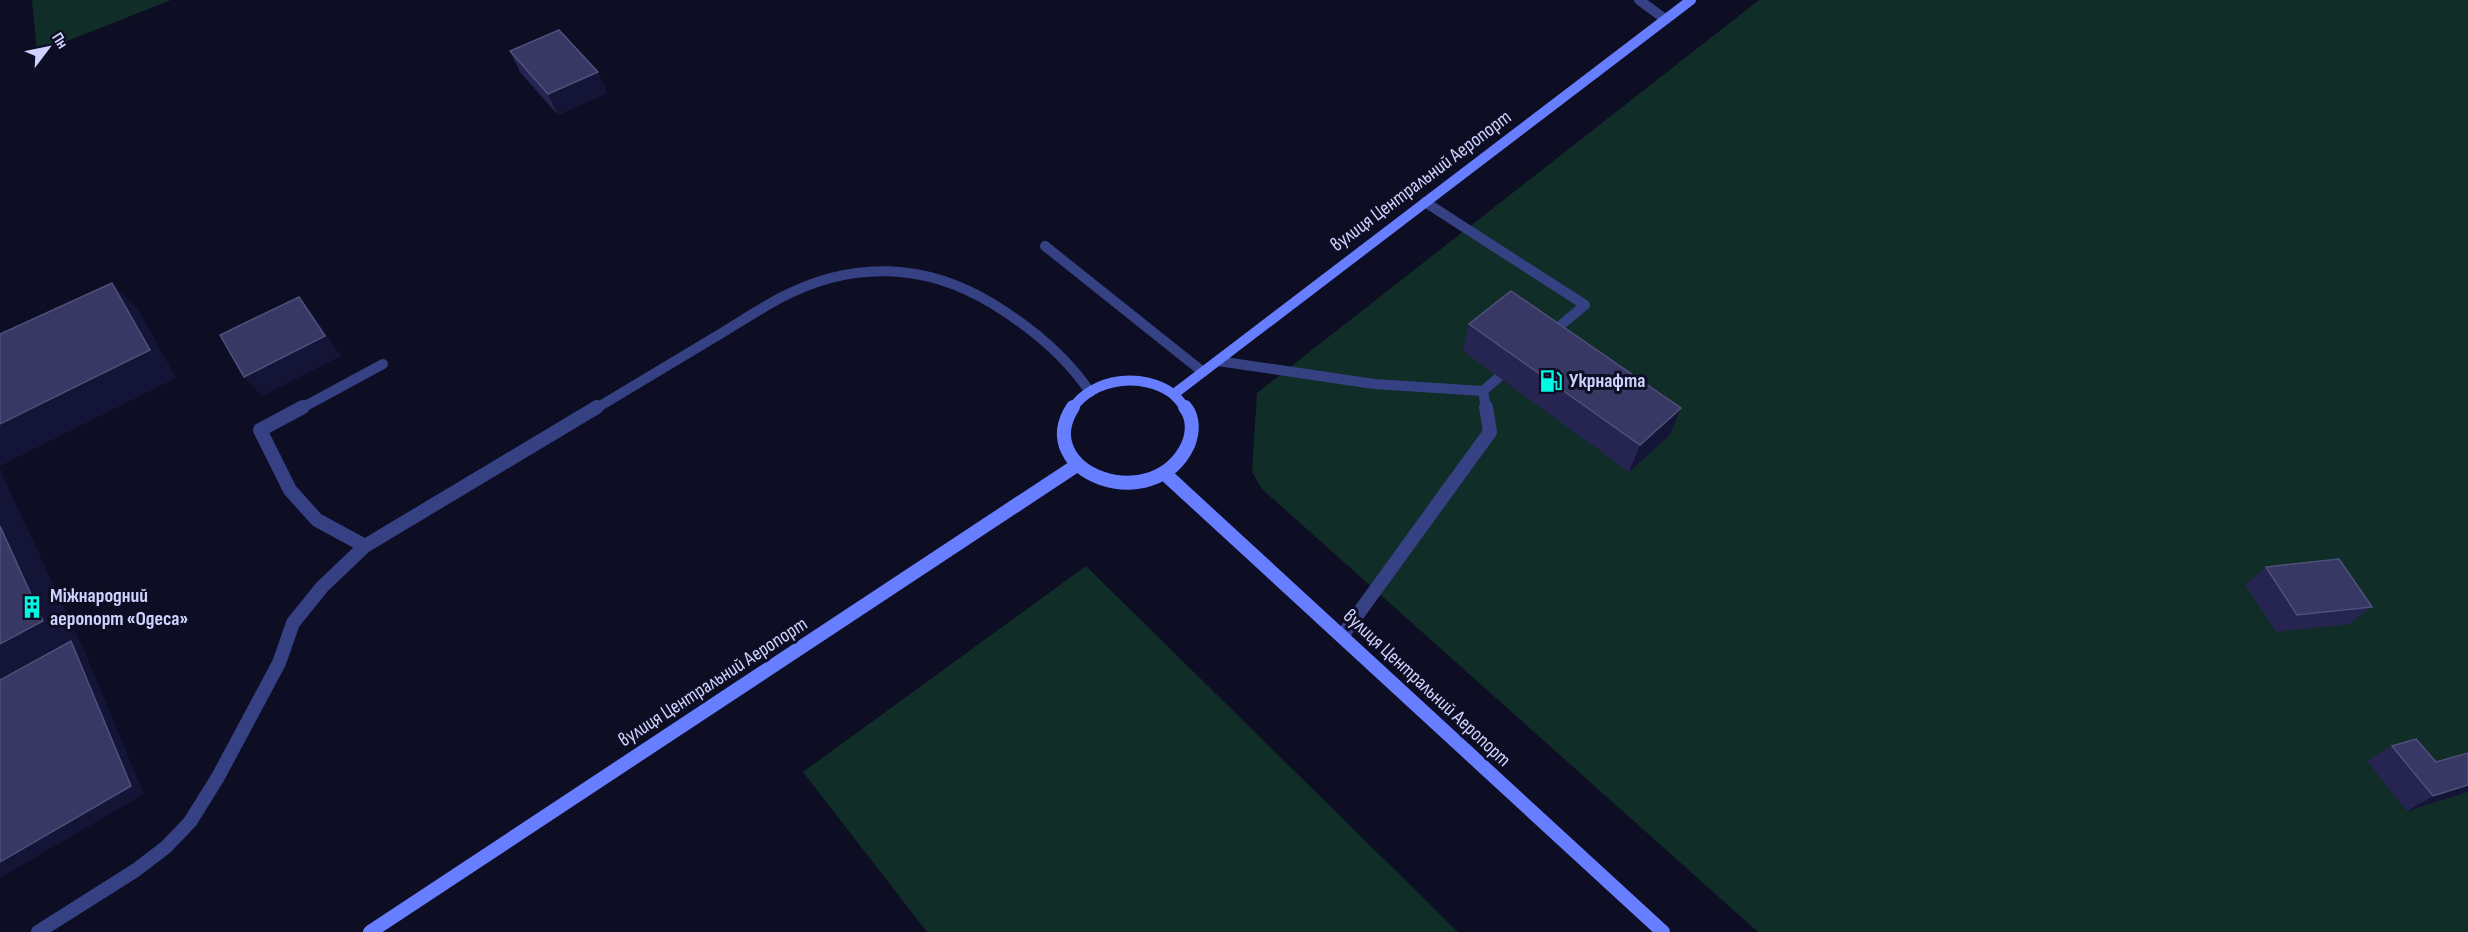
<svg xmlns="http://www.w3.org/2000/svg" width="2468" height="932" viewBox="0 0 2468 932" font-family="'Sofia Sans Condensed',sans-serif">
  <rect width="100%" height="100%" fill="#0d0d23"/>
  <!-- green -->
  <g fill="#102e27">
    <path d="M32,0H171L37,53Z"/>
    <path d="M1759,0H2468V932H1758L1262,489L1252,472L1257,393Z"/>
    <path d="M1086,566L1458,932H927L803,772Z"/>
  </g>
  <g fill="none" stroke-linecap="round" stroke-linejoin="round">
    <!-- lane-far1 -->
    <g stroke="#364184" stroke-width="10">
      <path d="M1639,0L1665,19"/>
      <path d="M1425,202L1585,305L1549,335"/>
      <path d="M1045,246L1203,372"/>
      <path d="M1218,361L1374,384L1483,391L1499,377"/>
      <path d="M1483,391L1486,409"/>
      <path d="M300,409L383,364"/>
      <path d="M595,409C636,384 678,359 720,334C740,322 761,308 782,297C853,260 926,263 993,304C1032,328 1065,355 1090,392"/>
    </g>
    <!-- lane -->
    <g stroke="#364184" stroke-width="14">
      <path d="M303,407L260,430L290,490L317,520L365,546"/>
      <path d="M1342,636L1490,432L1486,407"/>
      <path d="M38,932L136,870L166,847L190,822L218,777L279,663L293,623L322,587L365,546L597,407"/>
    </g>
    <!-- secondary-far1 -->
    <g stroke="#667eff" stroke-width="10">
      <path d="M1174,394L1691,0"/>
      <path d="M1072,409C1093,377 1144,372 1173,394C1178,398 1182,404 1186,409"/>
    </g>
    <!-- secondary -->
    <g stroke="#667eff" stroke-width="14">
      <path d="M1073,407C1030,472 1153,519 1188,445C1193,433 1194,418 1185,407"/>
      <path d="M1164,473L1663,932"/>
      <path d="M370,932L1077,465"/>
    </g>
  </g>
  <!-- wall -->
  <g fill="#262552">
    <path d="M510,51L598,72L607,93L558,115L520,72Z"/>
    <path d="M1469,324L1670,435L1629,472L1463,351Z"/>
    <path d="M2266,567L2372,607L2349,624L2276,632L2245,585Z"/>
    <path d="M2392,746L2436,762L2468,753V792L2407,811L2367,761Z"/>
  </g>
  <!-- shaded-wall -->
  <g fill="#141437">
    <path d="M598,72L607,93L558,115L548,94Z"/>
    <path d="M112,283L139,311L176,378L0,466V424Z"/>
    <path d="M299,297L315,317L341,356L262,396L244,377Z"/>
    <path d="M1681,408L1670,435L1629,472L1640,445Z"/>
    <path d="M0,470L84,650L144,794L0,878Z"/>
    <path d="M2468,785V792L2407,811L2433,796Z"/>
  </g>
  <!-- building -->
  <g fill="#383865" stroke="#50507d" stroke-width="1.5">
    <path d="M559,30L598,72L548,94L510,51Z"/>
    <path d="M112,283L150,350L0,424V334Z"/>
    <path d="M1511,291L1681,408L1640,445L1469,324Z"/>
    <path d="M299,297L325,336L244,377L220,335Z"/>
    <path d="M0,526L43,621L0,644Z"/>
    <path d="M2339,559L2372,607L2297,615L2266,567Z"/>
    <path d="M71,641L131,786L0,862V680Z"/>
    <path d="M2416,739L2436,762L2468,753V785L2433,796L2392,746Z"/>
  </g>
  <!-- icons -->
  <defs>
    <g id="fuel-bare" transform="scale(1.8)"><path d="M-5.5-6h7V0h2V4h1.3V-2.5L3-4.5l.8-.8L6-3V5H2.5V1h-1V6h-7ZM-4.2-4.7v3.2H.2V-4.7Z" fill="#00fae6" stroke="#0d0d23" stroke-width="2.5" paint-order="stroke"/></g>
    <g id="building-bare" transform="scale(1.8)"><path d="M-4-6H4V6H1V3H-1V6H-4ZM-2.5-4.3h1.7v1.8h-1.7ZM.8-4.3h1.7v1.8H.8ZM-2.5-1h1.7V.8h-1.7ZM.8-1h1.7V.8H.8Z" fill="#00fae6" stroke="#0d0d23" stroke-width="2.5" paint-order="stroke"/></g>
  </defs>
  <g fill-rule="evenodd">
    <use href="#fuel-bare" x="1551" y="381"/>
    <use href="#building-bare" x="32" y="607"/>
  </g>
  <g text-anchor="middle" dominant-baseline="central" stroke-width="6" stroke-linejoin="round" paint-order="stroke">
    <!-- street labels -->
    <g font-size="20" fill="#cfd2ff" stroke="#0d0d23">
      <text transform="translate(1421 181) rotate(-37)">вулиця Центральний Аеропорт</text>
      <text transform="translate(713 682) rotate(-33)">вулиця Центральний Аеропорт</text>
      <text transform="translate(1427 688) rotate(43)">вулиця Центральний Аеропорт</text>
    </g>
    <!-- poi labels -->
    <g font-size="20" font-weight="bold" fill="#cfd2ff" stroke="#0d0d23" text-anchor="start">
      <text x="1569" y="381">Укрнафта</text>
      <text x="50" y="596">Міжнародний<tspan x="50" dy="23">аеропорт «Одеса»</tspan></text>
    </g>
  </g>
  <!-- north arrow -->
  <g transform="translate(48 48) rotate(58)" stroke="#0d0d23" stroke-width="4.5" paint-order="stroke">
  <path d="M0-4.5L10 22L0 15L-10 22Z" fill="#cfd2ff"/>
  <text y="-9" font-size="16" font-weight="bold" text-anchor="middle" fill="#cfd2ff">Пн</text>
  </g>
</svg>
